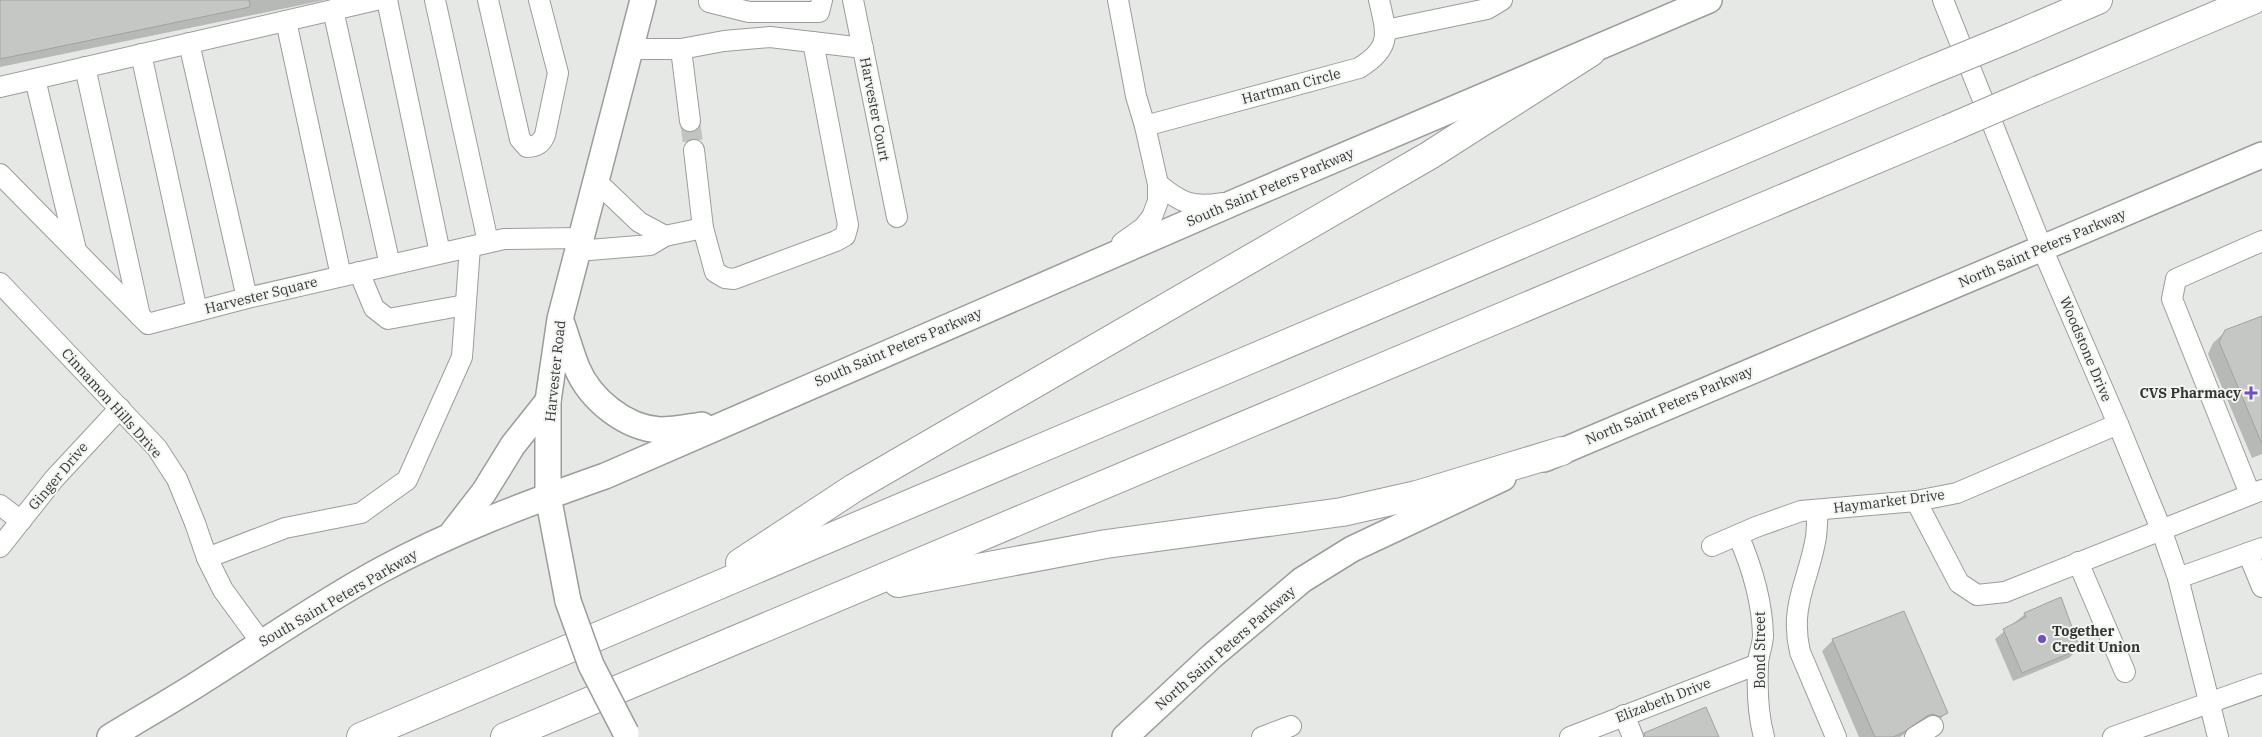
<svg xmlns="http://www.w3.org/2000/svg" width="2262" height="737" viewBox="0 0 2262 737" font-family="'IBM Plex Serif',serif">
  <rect width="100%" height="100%" fill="#e5e8e4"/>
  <!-- shadow -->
  <g fill="#0003">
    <path d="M0,0H325L0,67Z"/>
    <path d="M2262,318V454L2252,458L2208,354L2213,343L2225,332Z"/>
    <path d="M2025,614L2078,649L2069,658L2013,681L1995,639Z"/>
    <path d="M1833,640L1946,713L1935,724L1914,727L1900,737H1859L1822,651Z"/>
  </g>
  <!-- building -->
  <g fill="#c4c7c3" stroke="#a0a39f">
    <path d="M0,0H249L250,7L0,59Z"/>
    <path d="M2262,316V444L2219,342L2225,330Z"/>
    <path d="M2061,597L2080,649L2022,673L2003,629L2026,617L2024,613Z"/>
    <path d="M1904,611L1948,713L1940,717L1933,714L1927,716L1904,732L1893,737H1875L1832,639Z"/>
    <path d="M1706,707L1719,737H1645L1644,733Z"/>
  </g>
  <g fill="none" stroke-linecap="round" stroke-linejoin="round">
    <!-- minor-tunnel -->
    <path stroke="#c2c4c1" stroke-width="20" stroke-dasharray="20 10" stroke-linecap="butt" d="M690,121L694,150"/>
    <!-- minor casing -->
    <g stroke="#9b9d9a" stroke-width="22">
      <g id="minor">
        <path d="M387,0L440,253"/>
        <path d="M435,0L488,242"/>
        <path d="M488,0L520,139L527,147C536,147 542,143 545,135L558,73L539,0"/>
        <path d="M709,0V2L749,12H819L822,0"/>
        <path d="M853,0L897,217"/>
        <path d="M1118,0L1136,96L1145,126L1158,184V201L1152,217L1143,228L1122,243"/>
        <path d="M1943,0L2042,248L2118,424L2161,529L2178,578L2218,737"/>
        <path d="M333,10L390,265"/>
        <path d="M286,21L341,276"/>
        <path d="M1386,30L1487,9L1502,0"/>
        <path d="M189,43L247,298"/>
        <path d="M630,49H681L724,41L770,37L863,48"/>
        <path d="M681,49L690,121"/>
        <path d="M141,54L197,311"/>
        <path d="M85,67L140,316"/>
        <path d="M35,79L76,250"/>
        <path d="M0,87L376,0"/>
        <path d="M1145,126L1359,68C1392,48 1387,34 1379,0"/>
        <path d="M694,150L703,228L715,272L725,278L734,279L836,241L845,236L848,225L813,42"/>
        <path d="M0,174L148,324L247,298L504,239L581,238"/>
        <path d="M596,181L639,222L665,236"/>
        <path d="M1158,184C1181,203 1192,208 1222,203"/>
        <path d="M577,251L650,245L665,236L703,228"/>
        <path d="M359,272L374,308L388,319L465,305"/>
        <path d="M0,283L157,448L177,479L195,523L207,558L223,590L261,642"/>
        <path d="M2250,494L2172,299L2176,279L2262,241"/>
        <path d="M1916,501L1959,583L1977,595L2005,592L2262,490"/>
        <path d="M0,505L21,521"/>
        <path d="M1818,510C1817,519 1817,528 1816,537C1809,580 1789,606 1800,652L1836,737"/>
        <path d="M1738,535C1752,567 1762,600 1763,635C1763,645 1758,655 1758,665C1757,688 1758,715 1764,737"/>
        <path d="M1712,546L1756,527L1801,511L1916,501L1957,493L2118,424"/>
        <path d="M0,547L54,479L120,408"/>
        <path d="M2248,553L2262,587"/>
        <path d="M207,558L285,528L361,513L407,480L462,357L470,247"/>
        <path d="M2078,562L2125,672"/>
        <path d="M2178,578L2262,548"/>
        <path d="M1624,715L1633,737"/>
        <path d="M1262,737L1291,726"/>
        <path d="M1570,737L1758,664"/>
        <path d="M1915,737L1933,726"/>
        <path d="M2113,737L2262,684"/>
      </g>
    </g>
    <!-- major casing -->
    <g stroke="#9b9d9a" stroke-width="28">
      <g id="major">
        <path d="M562,324C567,338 571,353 577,368C590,399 625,428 660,430C674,430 688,427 702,425"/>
        <path d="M1544,459L2262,155"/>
        <path d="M453,532L484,492L513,445L548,401"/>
        <path d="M568,601L548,496V401L560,319L643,0"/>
        <path d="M110,737C141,718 173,700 204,680C263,643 320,603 381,570C453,531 528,503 605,476L1242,199L1709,0"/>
        <path d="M1125,737L1212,656L1302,580L1352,549L1503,478"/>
      </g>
    </g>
    <!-- highway casing -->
    <g stroke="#9b9d9a" stroke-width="30">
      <g id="highway">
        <path d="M2012,37L2098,0"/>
        <path d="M2034,92L2253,0"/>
        <path d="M740,563L854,488L1430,155L1591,52"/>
        <path d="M898,583L1106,544L1342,512L1417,495L1562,451"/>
        <path d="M361,737L1924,73"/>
        <path d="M505,737L1948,129"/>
      </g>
    </g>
    <!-- minor -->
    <use href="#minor" stroke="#fff" stroke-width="20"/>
    <!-- major -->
    <use href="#major" stroke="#fff" stroke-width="25"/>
    <!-- highway -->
    <use href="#highway" stroke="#fff" stroke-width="28"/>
    <!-- major-bridge casing -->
    <g stroke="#9b9d9a" stroke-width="28" stroke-linecap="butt">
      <path id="major-bridge" d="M568,601L591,665L626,733"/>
    </g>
    <!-- highway-bridge casing -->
    <g stroke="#9b9d9a" stroke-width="30" stroke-linecap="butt">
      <g id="highway-bridge">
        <path d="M1924,73L2012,37"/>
        <path d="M1948,129L2034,92"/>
      </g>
    </g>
    <!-- major-bridge -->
    <use href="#major-bridge" stroke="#fff" stroke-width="25"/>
    <!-- highway-bridge -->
    <use href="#highway-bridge" stroke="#fff" stroke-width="28"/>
  </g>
  <!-- markers -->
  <g fill="#714ec7" stroke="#f2f5f1" stroke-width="2">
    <path d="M2248.5 385.5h5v5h5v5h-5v5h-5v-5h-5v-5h5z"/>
    <circle cx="2042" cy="639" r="5"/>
  </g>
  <g text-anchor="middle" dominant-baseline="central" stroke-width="4" stroke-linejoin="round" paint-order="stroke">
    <!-- street labels -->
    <g font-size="14" fill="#353635" stroke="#f2f5f1">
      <text transform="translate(1291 86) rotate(-15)">Hartman Circle</text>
      <text transform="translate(875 109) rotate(79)">Harvester Court</text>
      <text transform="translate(1270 187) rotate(-23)">South Saint Peters Parkway</text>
      <text transform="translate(2042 248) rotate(-23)">North Saint Peters Parkway</text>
      <text transform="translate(261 295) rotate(-14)">Harvester Square</text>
      <text transform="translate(898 347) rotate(-23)">South Saint Peters Parkway</text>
      <text transform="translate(2086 349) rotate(67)">Woodstone Drive</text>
      <text transform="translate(555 371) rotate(-84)">Harvester Road</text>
      <text transform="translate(112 403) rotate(48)">Cinnamon Hills Drive</text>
      <text transform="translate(1669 405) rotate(-23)">North Saint Peters Parkway</text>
      <text transform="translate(58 476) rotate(-50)">Ginger Drive</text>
      <text transform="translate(1889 501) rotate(-7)">Haymarket Drive</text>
      <text transform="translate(338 598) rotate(-30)">South Saint Peters Parkway</text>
      <text transform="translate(1225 648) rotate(-41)">North Saint Peters Parkway</text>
      <text transform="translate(1760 650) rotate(-90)">Bond Street</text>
      <text transform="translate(1663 700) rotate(-21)">Elizabeth Drive</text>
    </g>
    <!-- poi labels -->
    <g font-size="14" font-weight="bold" fill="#353635" stroke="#f2f5f1" text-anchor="end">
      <text x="2241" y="393">CVS Pharmacy</text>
      <text x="2052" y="631" text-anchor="start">Together<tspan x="2052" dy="16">Credit Union</tspan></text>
    </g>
  </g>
</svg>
